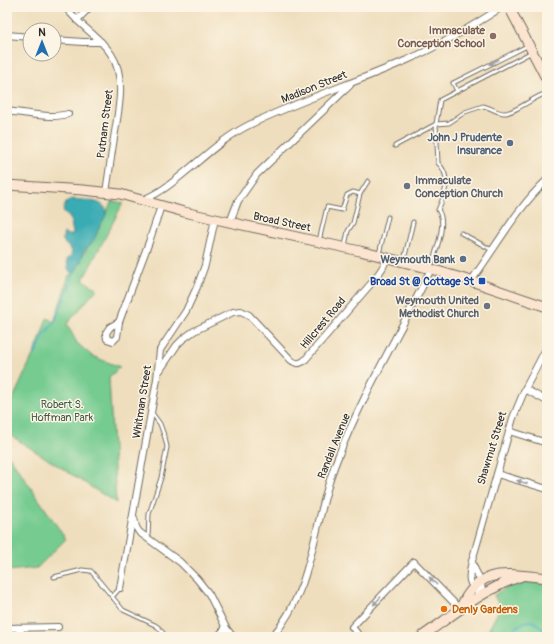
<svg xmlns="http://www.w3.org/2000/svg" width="554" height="644" viewBox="0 0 554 644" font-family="Pangolin,sans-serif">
  <rect width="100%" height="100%" fill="#fcf5e5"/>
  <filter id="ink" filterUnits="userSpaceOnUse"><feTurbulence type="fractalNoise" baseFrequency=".025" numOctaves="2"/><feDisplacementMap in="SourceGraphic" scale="8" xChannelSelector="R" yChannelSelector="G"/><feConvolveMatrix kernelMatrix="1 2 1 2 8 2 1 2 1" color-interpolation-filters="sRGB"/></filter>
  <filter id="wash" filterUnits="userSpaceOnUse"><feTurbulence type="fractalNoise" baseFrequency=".012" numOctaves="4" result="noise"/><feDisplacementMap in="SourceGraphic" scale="16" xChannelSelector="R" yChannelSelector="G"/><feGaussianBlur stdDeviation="0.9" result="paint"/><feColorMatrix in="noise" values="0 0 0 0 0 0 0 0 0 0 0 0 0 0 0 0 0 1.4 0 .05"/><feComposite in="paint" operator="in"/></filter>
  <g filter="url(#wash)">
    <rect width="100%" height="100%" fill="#efdebd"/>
    <!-- green -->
    <g fill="#74cb90" stroke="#507b5e">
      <path d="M112,201L123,203L83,280L97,289L67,324L77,343L92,356L120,367L109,377L116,503L10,435L7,442V412L38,344L47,318L54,322L69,275L73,274Z"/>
      <path d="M7,453L66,539L37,568L7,571Z"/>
      <path d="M528,582L547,583V637H485L500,608L494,595L514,583Z"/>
    </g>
    <!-- water -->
    <path fill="#39abb3" stroke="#326b6f" d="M71,199C79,200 108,199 106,213C106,218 101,222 99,227C97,235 92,245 84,250L81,261L74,274H72L68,269L67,260L71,255L72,251C67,244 60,243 64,233L71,236L73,233L70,218L65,213L63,210L66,203Z"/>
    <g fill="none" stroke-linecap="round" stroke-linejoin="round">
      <!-- stream -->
      <g stroke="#39abb3" stroke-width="2">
        <path d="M35,355L45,333L54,323L70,285L72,274"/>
        <path d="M506,637C513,631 524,617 534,622C539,625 543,630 547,633"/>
      </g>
    </g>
  </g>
  <g filter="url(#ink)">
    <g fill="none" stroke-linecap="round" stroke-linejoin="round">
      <!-- lane casing -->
      <g stroke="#706a5e" stroke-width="5">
        <g id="lane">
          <path d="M457,91L453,83L527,46"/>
          <path d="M395,146L436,124L440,100L532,52"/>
          <path d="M461,233L492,250"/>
          <path d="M319,241L327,207L342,210L347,195L353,192L360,194"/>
          <path d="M345,246L348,231L353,223L360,194L368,181"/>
          <path d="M379,254L388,217"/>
          <path d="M404,260L413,222"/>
          <path d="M431,267C435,252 448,223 438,210C445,195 452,176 438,163L436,124L449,123L465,112L483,106C490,107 497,113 504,113C513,114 535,96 547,93"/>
          <path d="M148,539L149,514L161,478L167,447L165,438L160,424L152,413"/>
          <path d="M54,577L82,570L91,571L123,610L155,625L159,628L166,637"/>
          <path d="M112,597L120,588"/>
        </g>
      </g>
      <!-- street casing -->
      <g stroke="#706a5e" stroke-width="8">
        <g id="street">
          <path d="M65,7L77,20"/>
          <path d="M90,7L77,20C88,31 103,41 111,54C127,78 118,112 114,138C111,156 109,174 106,192"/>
          <path d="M7,35L30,37"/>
          <path d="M54,40L83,42H101"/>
          <path d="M540,65L547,62"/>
          <path d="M7,111C25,113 51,119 68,114"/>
          <path d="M143,200C152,196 161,191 169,185C196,165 219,140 249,125C300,100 355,83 407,60C440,46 471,27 502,7"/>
          <path d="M230,222L238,201L257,174L350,85"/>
          <path d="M471,281C496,247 516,209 547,180"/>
          <path d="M119,322L117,337L113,341L107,339L106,333L110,327L119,322L149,242L161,206"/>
          <path d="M158,373L177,345L183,339L194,331L233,312L241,311L249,315L291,360C296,364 299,364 304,361L375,279L383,267L387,258"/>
          <path d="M525,389L547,401"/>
          <path d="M509,431L547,443"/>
          <path d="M497,474L547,489"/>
          <path d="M134,518L136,527L139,532L180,562L197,579L209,594L226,628L233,637"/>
          <path d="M472,562L475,570L481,581L482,596"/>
          <path d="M120,588L157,379L160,350L186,311L197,287L205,265L215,219"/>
          <path d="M482,596C467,583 468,579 472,561L513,418L525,389L547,347"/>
          <path d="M7,628L58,627"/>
          <path d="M17,628L21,632L22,637"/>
          <path d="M217,637L226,628"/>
          <path d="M272,637C315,588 313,520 336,462C362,395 400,333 431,269"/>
          <path d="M360,637L352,627L414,562L460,609"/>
        </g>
      </g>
      <!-- secondary casing -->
      <g stroke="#706a5e" stroke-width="11">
        <g id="secondary">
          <path d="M509,7L547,80"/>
          <path d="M7,185L83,190L120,194L184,212L360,251L431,269L471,281L547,307"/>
          <path d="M460,609C479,565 507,574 547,578"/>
          <path d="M421,637C453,615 485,588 522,576"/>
        </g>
      </g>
      <!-- lane -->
      <use href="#lane" stroke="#fff" stroke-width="3"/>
      <!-- street -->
      <use href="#street" stroke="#fff" stroke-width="6"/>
      <!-- secondary -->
      <use href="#secondary" stroke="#fce5d0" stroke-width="9"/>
    </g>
    <!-- one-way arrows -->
    <defs><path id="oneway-solid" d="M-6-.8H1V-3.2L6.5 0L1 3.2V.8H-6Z"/></defs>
    <g fill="#a0a0a0">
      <use href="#oneway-solid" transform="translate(494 62) rotate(153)"/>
      <use href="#oneway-solid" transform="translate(522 482) rotate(-164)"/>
      <use href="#oneway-solid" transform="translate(433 581) rotate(-134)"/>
      <use href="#oneway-solid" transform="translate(377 601) rotate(133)"/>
    </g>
  </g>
  <!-- markers -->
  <circle fill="#8d6e63" stroke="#fcf5e5" stroke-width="1.5" cx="493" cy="36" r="4"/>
  <g fill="#5c6f8a" stroke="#fcf5e5" stroke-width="1.5">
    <circle cx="510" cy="143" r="4"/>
    <circle cx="463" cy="259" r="4"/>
  </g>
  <g fill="#6b7280" stroke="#fcf5e5" stroke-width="1.5">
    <circle cx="407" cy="186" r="4"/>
    <circle cx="487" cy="306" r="4"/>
  </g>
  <rect fill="#1a4fb4" stroke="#fcf5e5" stroke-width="1.5" x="478" y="277" width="8" height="8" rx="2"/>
  <circle fill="#e8710a" stroke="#fcf5e5" stroke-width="1.5" cx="444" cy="609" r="4"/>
  <g text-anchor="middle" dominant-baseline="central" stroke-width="3" stroke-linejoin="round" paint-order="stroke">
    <!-- education labels -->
    <g font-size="11" font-weight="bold" fill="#785e54" stroke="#fcf5e5" text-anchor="end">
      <text x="485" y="30">Immaculate<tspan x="485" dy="13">Conception School</tspan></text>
    </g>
    <!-- street labels -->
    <g font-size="11" fill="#2b2b2b" stroke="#fcf5e5">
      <text transform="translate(314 87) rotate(-22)">Madison Street</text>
      <text transform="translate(105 124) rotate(-83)">Putnam Street</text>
      <text transform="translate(282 222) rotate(12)">Broad Street</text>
      <text transform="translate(323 323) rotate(-50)">Hillcrest Road</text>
      <text transform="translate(142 402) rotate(-81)">Whitman Street</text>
      <text transform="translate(334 446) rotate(-68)">Randall Avenue</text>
      <text transform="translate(492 448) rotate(-73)">Shawmut Street</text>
    </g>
    <!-- service labels -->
    <g font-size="11" font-weight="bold" fill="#4e5e75" stroke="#fcf5e5" text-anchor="end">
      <text x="502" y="137">John J Prudente<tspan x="502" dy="13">Insurance</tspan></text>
      <text x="455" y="259">Weymouth Bank</text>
    </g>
    <!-- worship labels -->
    <g font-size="11" font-weight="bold" fill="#5b616d" stroke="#fcf5e5" text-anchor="start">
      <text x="415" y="180">Immaculate<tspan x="415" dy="13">Conception Church</tspan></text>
      <text x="479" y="300" text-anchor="end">Weymouth United<tspan x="479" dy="13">Methodist Church</tspan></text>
    </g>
    <!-- transit labels -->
    <g font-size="11" font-weight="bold" fill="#164399" stroke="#fcf5e5" text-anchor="end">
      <text x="474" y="281">Broad St @ Cottage St</text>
    </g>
    <!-- park labels -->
    <g font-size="11" fill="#415b49" stroke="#fcf5e5">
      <text x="62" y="404">Robert S.<tspan x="62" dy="13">Hoffman Park</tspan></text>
    </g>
    <!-- food labels -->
    <g font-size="11" font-weight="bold" fill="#c56008" stroke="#fcf5e5" text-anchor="start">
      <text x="452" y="609">Denly Gardens</text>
    </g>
  </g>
  <!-- margin -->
  <rect width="554" height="644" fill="none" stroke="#fcf5e5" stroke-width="24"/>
  <!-- north arrow -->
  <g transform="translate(42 42)"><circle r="19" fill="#fcf5e5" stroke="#a8a49b"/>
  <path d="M0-3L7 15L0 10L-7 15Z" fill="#1f6fb2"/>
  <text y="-6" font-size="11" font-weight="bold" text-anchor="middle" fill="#2b2b2b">N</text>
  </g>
</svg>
